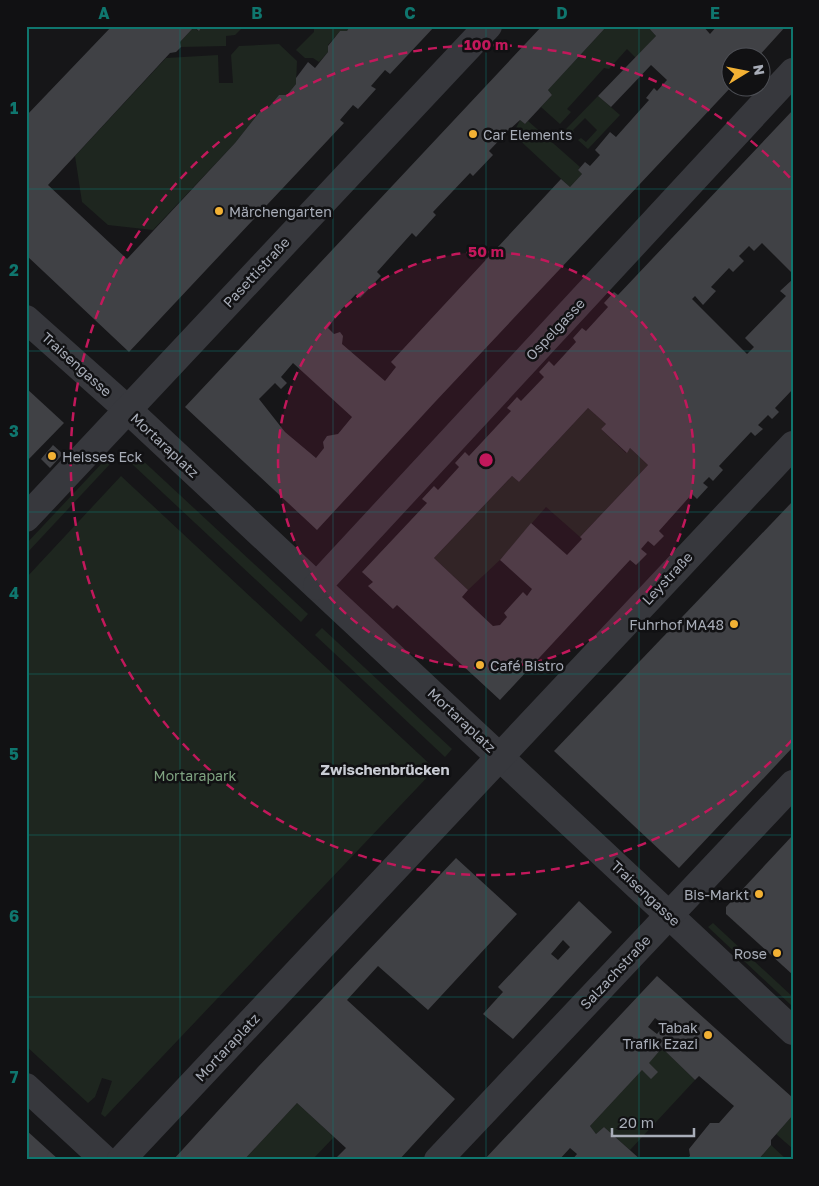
<svg xmlns="http://www.w3.org/2000/svg" width="819" height="1186" viewBox="0 0 819 1186" font-family="'Golos Text',sans-serif">
  <rect width="100%" height="100%" fill="#161618"/>
  <!-- green -->
  <g fill="#1e261f">
    <path d="M202,26H241V29L235,35L226,36V46L181,47L180,42L194,27L198,31Z"/>
    <path d="M314,26H350L347,31H340L328,45V52L319,62L313,58H305L296,50L314,32Z"/>
    <path d="M607,26H647L656,36L636,58L627,49L609,69L604,68L567,109L571,112L560,124L541,107L552,95L548,90Z"/>
    <path d="M279,44L297,61L296,84L287,95H279L268,108L262,109L235,143L153,230L108,225L82,202L75,156L166,58L218,55L219,83H233L231,55L239,46Z"/>
    <path d="M598,96L620,115L588,149L578,140L581,138L586,142L597,130L585,118L573,130L574,132L572,134L566,129Z"/>
    <path d="M520,120L525,124L528,121L580,167L578,170L582,174L570,187L513,134Z"/>
    <path d="M588,408L606,424L601,429L626,453L630,448L648,465L580,537L546,507L500,560L468,590L434,558L512,476L519,482Z"/>
    <path d="M139,457L308,614L301,622L132,464Z"/>
    <path d="M105,460L110,464L26,554V544Z"/>
    <path d="M121,476L435,769L105,1117L101,1114L112,1081L102,1078L95,1097L88,1103L26,1046V578Z"/>
    <path d="M322,628L452,749L445,757L315,635Z"/>
    <path d="M713,923L793,997V1007L708,927Z"/>
    <path d="M662,1048L695,1080L630,1150L604,1127L596,1134L590,1126Z"/>
    <path d="M297,1103L334,1137L312,1160H244Z"/>
    <path d="M793,1115V1149L776,1134Z"/>
    <path d="M771,1145L787,1160H758Z"/>
  </g>
  <!-- building -->
  <g fill="#404145" fill-rule="evenodd">
    <path d="M112,26H202L199,31L194,27L180,42L181,47L176,52L170,53L48,185L127,259L235,143L262,109L268,108L279,95H287L296,84V78L308,62L315,68L328,52V46L340,31H347L350,26H435L390,74L385,70L371,86L376,89L358,109L353,105L340,120L344,123L129,352L26,255V116Z"/>
    <path d="M542,26H607L548,90L552,95L525,124L520,120L509,130L489,151L493,155L473,176L470,173L433,212L436,215L416,237L412,233L377,272L381,276L360,298L356,294L339,312L328,328L334,334L340,332L343,336L342,344L385,381L396,367L391,362L561,179L570,187L582,174L578,170L585,162L590,166L600,155L595,150L610,132L616,137L649,100L646,98L654,88L657,91L667,80L651,65L611,107L598,96L656,36L647,26H703L710,34L717,26H786L757,58H732V86L435,402L317,530L185,407ZM293,363L352,417L338,434L327,436L323,442L324,448L316,458L285,432L259,399L275,383L281,389L287,383L281,377Z"/>
    <path d="M793,110V274L762,243L754,251L749,246L739,256L744,261L733,272L729,268L711,287L716,291L703,305L695,296L692,299L747,354L754,347L745,338L786,296L780,291L793,279V389L775,408L779,412L772,419L768,415L758,425L763,429L755,436L751,432L719,466L723,470L713,481L709,477L703,483L708,487L697,499L692,494L659,531L664,536L654,546L648,541L641,549L647,554L636,565L630,560L500,700L397,605L393,609L368,586L373,582L362,572L427,503L422,499L434,486L438,490L459,467L455,463L465,452L469,456L511,411L507,408L517,397L521,401L544,377L539,372L549,361L554,366L576,342L573,338L582,328L586,331L608,307L604,303L614,292L618,295ZM588,408L606,424L601,429L627,453L630,448L648,465L580,537L582,539L567,555L531,523L500,560L532,589L527,596L523,592L504,613L507,617L500,625L493,626L462,597L468,590L434,558L512,476L519,482Z"/>
    <path d="M26,388L64,423L26,462Z"/>
    <path d="M53,445L63,454L50,468L41,459Z"/>
    <path d="M793,501V747L679,868L554,751Z"/>
    <path d="M793,835V975L726,914V907Z"/>
    <path d="M456,858L517,914L428,1010L378,966L347,1000L455,1099L399,1160H334L346,1148L297,1103L244,1160H173L258,1067Z"/>
    <path d="M579,901L612,932L513,1039L483,1014L503,992L498,987ZM563,940L570,947L558,960L551,954Z"/>
    <path d="M657,976L793,1098V1115L771,1140V1145L758,1160H686L690,1156L689,1149L710,1123H719L734,1106L699,1076L695,1080L662,1048L649,1063L658,1072L651,1079L642,1070L590,1126L596,1134L604,1127L641,1160H572L577,1154L570,1148L559,1160H484ZM655,1018L664,1025L657,1034L648,1027Z"/>
    <path d="M26,1130L59,1160H26Z"/>
  </g>
  <g fill="none" stroke-linecap="round" stroke-linejoin="round">
    <!-- minor -->
    <g stroke="#37383d" stroke-width="28">
      <path d="M26,319L127,409L793,1031"/>
      <path d="M26,518L488,26"/>
      <path d="M317,586L793,72"/>
      <path d="M26,1087L105,1160"/>
      <path d="M121,1160L793,445"/>
      <path d="M438,1160L793,784"/>
    </g>
  </g>
  <!-- grid -->
  <path fill="none" stroke="#0f766e" stroke-width="1" stroke-opacity="0.55" d="M180,26V1160M333,26V1160M486,26V1160M639,26V1160M26,189H793M26,351H793M26,512H793M26,674H793M26,835H793M26,997H793"/>
  <!-- distance rings -->
  <circle cx="486" cy="460" r="208" fill="#c2185b" fill-opacity=".12"/>
  <g fill="none" stroke="#c2185b" stroke-width="2.5" stroke-dasharray="9 6">
    <circle cx="486" cy="460" r="208"/>
    <path d="M792 740A415 415 0 1 1 792 180"/>
  </g>
  <!-- markers -->
  <g fill="#f2b134" stroke="#111113" stroke-width="2">
    <circle cx="473" cy="134" r="5"/>
    <circle cx="219" cy="211" r="5"/>
    <circle cx="52" cy="456" r="5"/>
    <circle cx="734" cy="624" r="5"/>
    <circle cx="480" cy="665" r="5"/>
    <circle cx="759" cy="894" r="5"/>
    <circle cx="777" cy="953" r="5"/>
    <circle cx="708" cy="1035" r="5"/>
  </g>
  <g text-anchor="middle" dominant-baseline="central" stroke-width="5" stroke-linejoin="round" paint-order="stroke">
    <!-- poi labels -->
    <g font-size="14" fill="#a8adb8" stroke="#111113" text-anchor="start">
      <text x="483" y="134">Car Elements</text>
      <text x="229" y="211">Märchengarten</text>
      <text x="62" y="456">Heisses Eck</text>
      <text x="724" y="624" text-anchor="end">Fuhrhof MA48</text>
      <text x="490" y="665">Café Bistro</text>
      <text x="749" y="894" text-anchor="end">Bis-Markt</text>
      <text x="767" y="953" text-anchor="end">Rose</text>
      <text x="698" y="1027" text-anchor="end">Tabak<tspan x="698" dy="16">Trafik Ezazi</tspan></text>
    </g>
    <!-- street labels -->
    <g font-size="14" fill="#a8adb8" stroke="#111113">
      <text transform="translate(256 272) rotate(-47)">Pasettistraße</text>
      <text transform="translate(555 329) rotate(-47)">Ospelgasse</text>
      <text transform="translate(77 364) rotate(42)">Traisengasse</text>
      <text transform="translate(165 445) rotate(43)">Mortaraplatz</text>
      <text transform="translate(667 578) rotate(-47)">Leystraße</text>
      <text transform="translate(462 720) rotate(43)">Mortaraplatz</text>
      <text transform="translate(646 893) rotate(43)">Traisengasse</text>
      <text transform="translate(615 972) rotate(-47)">Salzachstraße</text>
      <text transform="translate(227 1047) rotate(-47)">Mortaraplatz</text>
    </g>
    <!-- park labels -->
    <g font-size="14" fill="#7fa381" stroke="#111113">
      <text x="195" y="775">Mortarapark</text>
    </g>
    <!-- neighbourhood labels -->
    <g font-size="15" font-weight="bold" fill="#c9ccd4" stroke="#111113">
      <text x="385" y="769">Zwischenbrücken</text>
    </g>
  </g>
  <circle cx="486" cy="460" r="8" fill="#c2185b" stroke="#111113" stroke-width="2.5"/>
  <g font-size="15" text-anchor="middle" font-weight="bold" fill="#c2185b" stroke="#111113" stroke-width="5" stroke-linejoin="round" paint-order="stroke">
    <text x="486" y="50">100 m</text>
    <text x="486" y="257">50 m</text>
  </g>
  <!-- border -->
  <rect width="819" height="1186" fill="none" stroke="#111113" stroke-width="55"/>
  <!-- north arrow -->
  <g transform="translate(746 72) rotate(80)"><circle r="24" fill="#111113" stroke="#4d4f55"/>
  <path d="M0-4L9 19L0 12L-9 19Z" fill="#f2b134"/>
  <text y="-8" font-size="14" font-weight="bold" text-anchor="middle" fill="#a8adb8">N</text>
  </g>
  <!-- scale -->
  <path d="M612 1128v8h82v-8" fill="none" stroke="#a8adb8" stroke-width="2.5"/>
  <text x="619" y="1128" font-size="15" fill="#a8adb8" stroke="#111113" stroke-width="4" paint-order="stroke">20 m</text>
  <rect x="28" y="28" width="764" height="1130" fill="none" stroke="#0f766e" stroke-width="2"/>
  <g font-size="16" text-anchor="middle" font-weight="bold" fill="#0f766e">
    <text x="104" y="19">A</text>
    <text x="257" y="19">B</text>
    <text x="410" y="19">C</text>
    <text x="562" y="19">D</text>
    <text x="715" y="19">E</text>
    <text x="14" y="114">1</text>
    <text x="14" y="276">2</text>
    <text x="14" y="437">3</text>
    <text x="14" y="599">4</text>
    <text x="14" y="760">5</text>
    <text x="14" y="922">6</text>
    <text x="14" y="1083">7</text>
  </g>
</svg>
